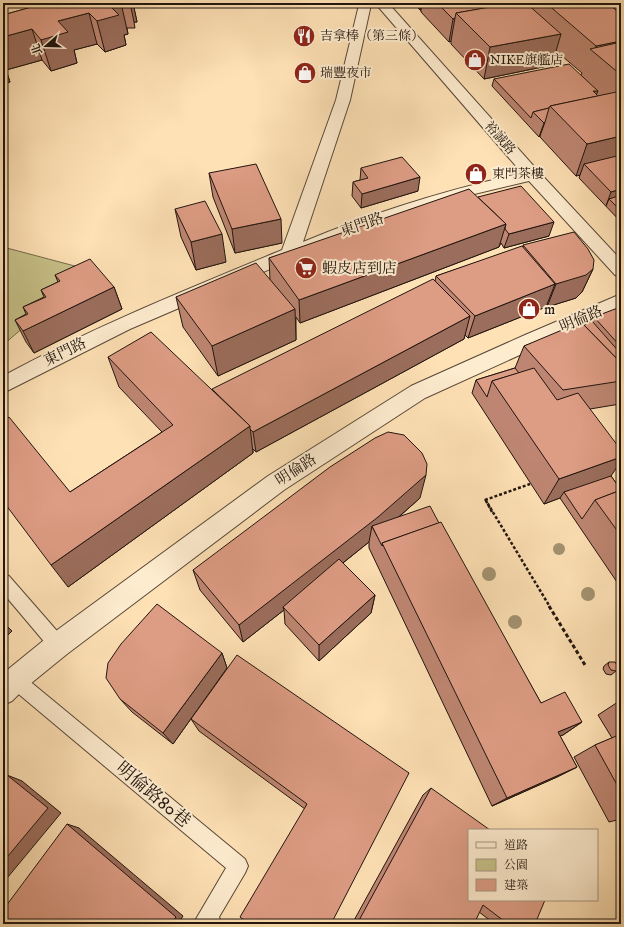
<svg xmlns="http://www.w3.org/2000/svg" width="624" height="927" viewBox="0 0 624 927" font-family="'IM FELL DW Pica','Noto Serif TC',serif">
  <rect width="100%" height="100%" fill="#fee1b5"/>
  <filter id="stains"><feTurbulence type="fractalNoise" baseFrequency=".005" numOctaves="4"/><feColorMatrix values="0 0 0 0 .2 0 0 0 0 .09 0 0 0 0 .02 0 0 0 .5 -.17"/></filter>
  <radialGradient id="worn" r=".72"><stop offset=".6" stop-color="#630" stop-opacity="0"/><stop offset="1" stop-color="#630" stop-opacity=".3"/></radialGradient>
  <!-- green -->
  <path fill="#c7c188" stroke="#746b4b" d="M3,247L90,270L3,345Z"/>
  <g fill="none" stroke-linecap="round" stroke-linejoin="round">
    <!-- lane casing -->
    <g stroke="#584838" stroke-width="2">
      <g id="lane">
        <path d="M3,574L9,576L64,639L66,645L64,651L58,653L52,651L3,593Z"/>
        <path d="M15,672L21,674L245,859L248,866L245,873L219,917L222,924H198L196,919L226,868L9,686L7,680L9,674Z"/>
      </g>
    </g>
    <!-- street casing -->
    <g stroke="#584838" stroke-width="2">
      <g id="street">
        <path d="M358,3H370V9L350,100L303,242C374,212 447,190 522,173L375,3H388L539,172L621,260V277L615,275L529,181L466,196L352,234L130,329L3,393V376C93,327 188,289 282,250L336,100L358,9Z"/>
        <path d="M621,294V309L425,398L284,490L67,654L24,689L12,701L3,705V673L6,671L49,636L268,476L411,386L525,335Z"/>
      </g>
    </g>
    <!-- path-far1 -->
    <g stroke="#21150e" stroke-width="2.5" stroke-dasharray="3 2" stroke-linecap="butt">
      <path d="M485,500L530,484"/>
      <path d="M492,512L485,499L550,607"/>
    </g>
    <!-- path -->
    <path stroke="#21150e" stroke-width="3" stroke-dasharray="4 2.5" stroke-linecap="butt" d="M549,606L585,665"/>
    <!-- lane -->
    <use href="#lane" fill="#feeccf" fill-rule="evenodd"/>
    <!-- street -->
    <use href="#street" fill="#feeccf" fill-rule="evenodd"/>
  </g>
  <!-- trees -->
  <g fill="#a49271">
    <circle cx="559" cy="549" r="6"/>
    <circle cx="489" cy="574" r="7"/>
    <circle cx="588" cy="594" r="7"/>
    <circle cx="515" cy="622" r="7"/>
  </g>
  <!-- wall -->
  <g fill="#be8672" stroke="#21150e">
    <path d="M46,3H133L137,22H134L135,28H127L128,34L124,35L126,45L105,52L97,44L74,50L77,63L51,71L42,60L6,70L10,82L3,84V15Z"/>
    <path d="M413,3H607L621,14V222L579,178L580,175L576,176L540,137V136L539,137L492,86L494,79L581,75L582,73L556,51L552,65L484,79L451,44V41L449,42L421,12V10H420Z"/>
    <path d="M361,168L418,191L361,208L352,196L353,182L360,180Z"/>
    <path d="M209,173L282,243L235,253L213,197Z"/>
    <path d="M478,197L549,236L504,248L501,243L499,247L300,323L296,317V340L218,376L183,327L176,297L270,280L269,258L478,198Z"/>
    <path d="M175,209L226,262L196,270L181,237Z"/>
    <path d="M523,245L593,269L582,292L576,298L547,307V306L546,307L468,338L465,335L464,339L256,452L253,449V453L68,587L70,492L162,432L119,387L108,357L212,390L435,281L436,276L523,247Z"/>
    <path d="M55,275L114,287L122,309L34,353L26,342L15,320L26,314L23,307L44,297L41,290L58,282Z"/>
    <path d="M621,308V405L620,404L590,409L611,476L621,490V588L560,498L544,504L472,393L476,380L515,368L524,346L584,325L592,321L594,317Z"/>
    <path d="M621,428V442L616,436Z"/>
    <path d="M420,498L399,517L439,523L541,703L582,722L563,735L560,736L577,767L557,777L492,806L369,548V542L343,563L375,595L371,613L319,661L285,624L284,610L243,642L200,590L193,570Z"/>
    <path d="M222,653L227,668L173,744L132,712L120,699Z"/>
    <path d="M609,662L616,671L611,675L606,674L603,669L604,666Z"/>
    <path d="M621,700V819L609,822L574,757L595,745L612,738L598,715Z"/>
    <path d="M191,719L409,773L305,809L199,731Z"/>
    <path d="M431,788L535,924H495L479,912L474,924H352L423,795Z"/>
  </g>
  <!-- shaded-wall -->
  <g fill="#9b6d5c" stroke="#21150e">
    <path d="M121,3L128,34L124,35L126,45L105,52L97,21L110,6Z"/>
    <path d="M130,3H133L137,22H134Z"/>
    <path d="M420,3H422L421,10H420Z"/>
    <path d="M89,13L97,44L74,50L77,63L51,71L41,40L58,21Z"/>
    <path d="M455,18L451,41L449,42L453,19Z"/>
    <path d="M32,29L42,60L6,70L10,82L3,84V37Z"/>
    <path d="M561,34L552,65L484,79L490,47Z"/>
    <path d="M621,41V69L594,52L596,46Z"/>
    <path d="M593,91H598L595,98Z"/>
    <path d="M545,122L540,136L539,137L544,123Z"/>
    <path d="M621,136V165L584,164L580,175L576,176L587,144Z"/>
    <path d="M420,177L418,191L361,208L362,194Z"/>
    <path d="M621,189V202L609,199L606,206L611,192Z"/>
    <path d="M281,219L282,243L235,253L232,229Z"/>
    <path d="M554,222L549,236L504,248L509,234Z"/>
    <path d="M506,224L499,247L300,323L299,300Z"/>
    <path d="M222,234L226,262L196,270L191,242Z"/>
    <path d="M593,269L582,292L576,298L547,307L556,284Z"/>
    <path d="M555,284L546,307L468,338L475,316Z"/>
    <path d="M114,287L122,309L34,353L23,331Z"/>
    <path d="M295,309L296,340L218,376L212,346Z"/>
    <path d="M470,316L464,339L256,452L253,432Z"/>
    <path d="M250,426L253,453L68,587L51,565Z"/>
    <path d="M621,457V461L607,482L564,492L560,498L544,504L559,479Z"/>
    <path d="M426,475L420,498L377,536L372,526L369,542L285,609L283,607L284,610L243,642L239,625Z"/>
    <path d="M375,595L371,613L319,661V645Z"/>
    <path d="M3,622L12,631L3,640Z"/>
    <path d="M222,653L227,668L173,744L163,733Z"/>
    <path d="M582,722L563,735L539,745L558,732Z"/>
    <path d="M577,767L557,777L492,806L507,798Z"/>
    <path d="M7,775L22,781L61,813L3,883V862Z"/>
    <path d="M67,824L79,828L183,916L178,924H171Z"/>
  </g>
  <!-- building -->
  <g fill="#dd9c84" stroke="#21150e">
    <path d="M46,3H121L110,6L119,15L97,21L89,13L58,21L68,32L41,40L32,29L3,37V15Z"/>
    <path d="M437,3H514L456,13L455,18L453,19Z"/>
    <path d="M513,3H526L561,34L490,47L456,13Z"/>
    <path d="M546,3H607L621,14V41L596,46Z"/>
    <path d="M621,42V75L590,49Z"/>
    <path d="M569,64L598,91H593L598,96L550,106L549,108L533,112L531,118L494,79Z"/>
    <path d="M621,91V136L587,144L550,106Z"/>
    <path d="M549,108L545,122L544,123L533,112Z"/>
    <path d="M621,155V189L611,192L584,164Z"/>
    <path d="M402,157L420,177L362,194L353,182L368,178L361,168Z"/>
    <path d="M256,164L281,219L232,229L209,173Z"/>
    <path d="M521,186L554,222L509,234L505,229L506,224L482,201L478,197Z"/>
    <path d="M469,189L506,224L299,300L269,258Z"/>
    <path d="M621,195V211L609,199Z"/>
    <path d="M205,201L222,234L191,242L175,209Z"/>
    <path d="M574,232L588,249L594,260L593,269L586,275L556,284L523,245Z"/>
    <path d="M522,246L555,284L475,316L436,276Z"/>
    <path d="M90,259L114,287L23,331L15,320L28,314L23,307L46,297L41,290L60,281L55,275Z"/>
    <path d="M256,263L295,309L212,346L176,297Z"/>
    <path d="M433,279L470,316L253,432L250,429V426L212,389Z"/>
    <path d="M621,308V347L594,317L615,309Z"/>
    <path d="M592,321L621,354V363L584,325Z"/>
    <path d="M581,322L621,363V381L563,390L524,346Z"/>
    <path d="M151,332L250,426L51,565L3,501V421L9,417L70,492L173,425L108,357Z"/>
    <path d="M515,368L519,373L492,381L487,397L476,380Z"/>
    <path d="M534,368L557,400L578,393L621,450V457L559,479L492,381Z"/>
    <path d="M388,432L404,435L422,453L427,464L426,475L378,517L239,625L193,570L330,467L375,438Z"/>
    <path d="M611,476L621,490L595,500L582,519L564,492Z"/>
    <path d="M621,490V536L595,500Z"/>
    <path d="M430,506L439,523L382,543L383,545L382,546L372,526Z"/>
    <path d="M441,522L541,703L565,692L582,722L558,732L577,767L507,798L382,543Z"/>
    <path d="M339,559L375,595L319,645L283,607Z"/>
    <path d="M157,604L222,653L163,733L120,699L106,678L108,663L121,644Z"/>
    <path d="M237,655L409,773L331,924H249L240,917L307,804L191,719Z"/>
    <path d="M609,662H615L619,668L616,671L611,670L608,665Z"/>
    <path d="M621,734V792L595,745Z"/>
    <path d="M3,774L7,775L48,808L3,862Z"/>
    <path d="M431,788L490,830H469V900H545L535,924H508L483,905L474,924H357Z"/>
    <path d="M67,824L176,917L171,924H3V910Z"/>
  </g>
  <!-- icons -->
  <defs>
    <g id="restaurant-disc" transform="scale(1.15)"><circle r="9.5" fill="#8f2418" stroke="#feeccf"/><path d="M-5-6h1v4h1v-4h1v4h1v-4h1v5L-1.5 .5V6h-2V.5L-5-1ZM5-6V6H3V1.5H1.5Q1.5-4 5-6Z" fill="#fff"/></g>
    <g id="shop-disc" transform="scale(1.15)"><circle r="9.5" fill="#8f2418" stroke="#feeccf"/><path d="M-5-2.5h2.3a2.7 3.5 0 0 1 5.4 0H5L5.5 6h-11ZM-1.5-2.5h3a1.5 2.3 0 0 0-3 0Z" fill="#fff"/></g>
    <g id="supermarket-disc" transform="scale(1.15)"><circle r="9.5" fill="#8f2418" stroke="#feeccf"/><path d="M-6-5.5h2.5l.6 2H6L4.5 2H-2.5L-4.4-4H-6ZM-1.5 3.2a1.3 1.3 0 1 0 .1 0ZM3 3.2a1.3 1.3 0 1 0 .1 0Z" fill="#fff"/></g>
  </defs>
  <g fill-rule="evenodd">
    <use href="#restaurant-disc" x="304" y="36"/>
    <use href="#shop-disc" x="475" y="60"/>
    <use href="#shop-disc" x="305" y="73"/>
    <use href="#shop-disc" x="476" y="174"/>
    <use href="#supermarket-disc" x="306" y="268"/>
    <use href="#shop-disc" x="529" y="309"/>
  </g>
  <g text-anchor="middle" dominant-baseline="central" stroke-width="4" stroke-linejoin="round" paint-order="stroke">
    <!-- far-poi labels -->
    <g font-size="13" fill="#21150e" stroke="#feeccf" text-anchor="start">
      <text x="320" y="36">吉拿棒（第三條）</text>
      <text x="490" y="60">NIKE旗艦店</text>
      <text x="320" y="73">瑞豐夜市</text>
      <text x="492" y="174">東門茶樓</text>
    </g>
    <!-- far-street labels -->
    <g font-size="13" fill="#21150e" stroke="#feeccf">
      <text transform="translate(500 138) rotate(49)">裕誠路</text>
    </g>
    <!-- street labels -->
    <g font-size="15" fill="#21150e" stroke="#feeccf">
      <text transform="translate(362 225) rotate(-19)">東門路</text>
      <text transform="translate(581 319) rotate(-23)">明倫路</text>
      <text transform="translate(65 352) rotate(-26)">東門路</text>
      <text transform="translate(296 470) rotate(-33)">明倫路</text>
    </g>
    <!-- poi labels -->
    <g font-size="15" fill="#21150e" stroke="#feeccf" text-anchor="start">
      <text x="322" y="268">蝦皮店到店</text>
      <text x="544" y="309">m</text>
    </g>
    <!-- near-street labels -->
    <g font-size="18" fill="#21150e" stroke="#feeccf">
      <text transform="translate(153 795) rotate(40)">明倫路80巷</text>
    </g>
  </g>
  <!-- margin -->
  <rect width="624" height="927" fill="none" stroke="#fee1b5" stroke-width="16"/>
  <rect x="4" y="4" width="616" height="919" fill="none" stroke="#21150e" stroke-width="2"/>
  <rect x="8" y="8" width="608" height="911" fill="none" stroke="#21150e"/>
  <!-- legend -->
  <rect x="468" y="829" width="130" height="72" fill="#feeccf" stroke="#a69682"/>
  <rect x="476" y="842" width="20" height="6" fill="#feeccf" stroke="#a69682"/>
  <text x="504" y="849" font-size="12" fill="#21150e">道路</text>
  <rect x="476" y="859" width="20" height="12" fill="#c7c188" stroke="#a69682"/>
  <text x="504" y="869" font-size="12" fill="#21150e">公園</text>
  <rect x="476" y="879" width="20" height="12" fill="#dd9c84" stroke="#a69682"/>
  <text x="504" y="889" font-size="12" fill="#21150e">建築</text>
  <!-- north arrow -->
  <g transform="translate(46 46) rotate(250)" stroke="#feeccf" stroke-width="3" paint-order="stroke">
  <path d="M0-3L7 15L0 10L-7 15Z" fill="#21150e"/>
  <text y="-6" font-size="11" font-weight="bold" text-anchor="middle" fill="#21150e">北</text>
  </g>
  <rect width="100%" height="100%" filter="url(#stains)"/>
  <rect width="100%" height="100%" fill="url(#worn)"/>
</svg>
